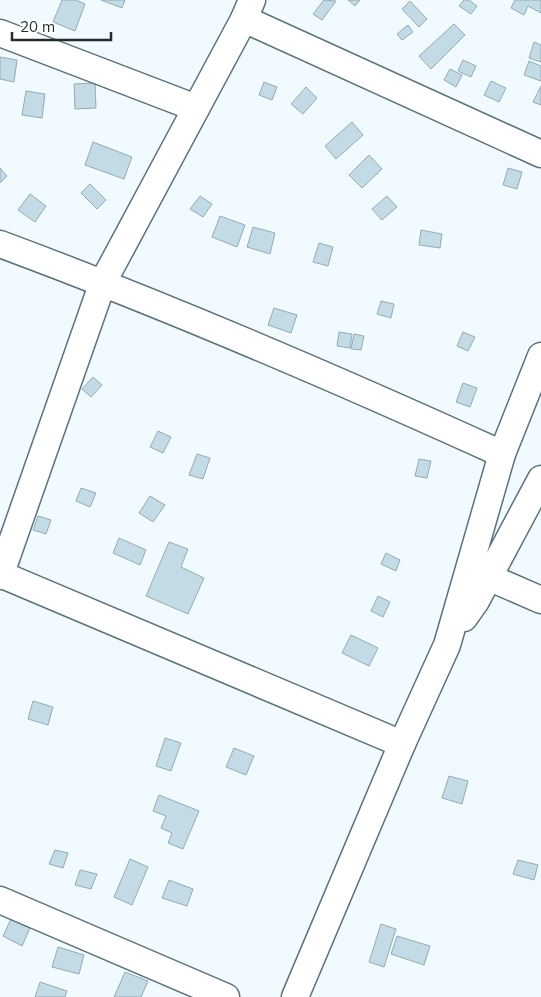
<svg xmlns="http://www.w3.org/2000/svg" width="541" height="997" viewBox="0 0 541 997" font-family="Mulish,sans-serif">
  <rect width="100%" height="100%" fill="#f1fbff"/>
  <!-- building -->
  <g fill="#c3dbe5" stroke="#94abb4">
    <path d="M62,0H76L85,4L75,31L53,22Z"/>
    <path d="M101,0H125L122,8Z"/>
    <path d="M324,0L336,1L322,20L313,14Z"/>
    <path d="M348,0H360L355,6Z"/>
    <path d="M464,0H469L477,6L471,14L459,6Z"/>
    <path d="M515,0H541V13L528,6L524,15L511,8Z"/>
    <path d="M410,1L427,19L419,27L402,9Z"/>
    <path d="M454,24L465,35L431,69L419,56Z"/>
    <path d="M408,25L413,32L402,40L397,34Z"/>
    <path d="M534,42L541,45V62L529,58Z"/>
    <path d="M0,57L17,60L14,82L0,79Z"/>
    <path d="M463,60L476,66L471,77L458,71Z"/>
    <path d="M529,61L541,66V81L524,75Z"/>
    <path d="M450,69L462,75L456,87L444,80Z"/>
    <path d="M491,81L506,88L499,102L484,95Z"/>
    <path d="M264,82L277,87L272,100L259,95Z"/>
    <path d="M95,83L96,108L75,109L74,84Z"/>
    <path d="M541,86V105L533,102Z"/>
    <path d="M306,87L317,98L303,114L291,104Z"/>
    <path d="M26,91L45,94L42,118L22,115Z"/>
    <path d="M352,122L363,135L336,159L325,146Z"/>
    <path d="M93,142L132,157L124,179L85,165Z"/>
    <path d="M369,155L382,169L362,188L349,175Z"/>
    <path d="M0,168L7,176L0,183Z"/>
    <path d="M508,168L522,172L517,189L503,185Z"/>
    <path d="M90,184L106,200L97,209L81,193Z"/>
    <path d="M30,194L46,206L35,222L18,210Z"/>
    <path d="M200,196L212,204L203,217L190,209Z"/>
    <path d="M387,196L397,207L382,220L372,209Z"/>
    <path d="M220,216L245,225L237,247L212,237Z"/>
    <path d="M253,227L275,233L270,254L247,247Z"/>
    <path d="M421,230L442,234L440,248L419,245Z"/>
    <path d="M319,243L333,247L328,266L313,262Z"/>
    <path d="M381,301L394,304L391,318L377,314Z"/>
    <path d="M274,308L297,315L291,333L268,325Z"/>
    <path d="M339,332L352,334L350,348L337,346Z"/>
    <path d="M463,332L475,337L468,351L457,346Z"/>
    <path d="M354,334L364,336L361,350L351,349Z"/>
    <path d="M93,377L102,385L91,397L82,389Z"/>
    <path d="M463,383L477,388L470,407L456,402Z"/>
    <path d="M158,431L171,437L163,453L150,447Z"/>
    <path d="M197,454L210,458L203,479L189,475Z"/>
    <path d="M419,459L431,461L427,478L415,476Z"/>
    <path d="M81,488L96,493L90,507L76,501Z"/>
    <path d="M150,496L165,505L153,522L139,513Z"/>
    <path d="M38,516L51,520L46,534L33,530Z"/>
    <path d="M119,538L146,550L140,565L113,553Z"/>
    <path d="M169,542L188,549L181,567L204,578L188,614L146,596Z"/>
    <path d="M386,553L400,560L396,571L381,564Z"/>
    <path d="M378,596L390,602L383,617L371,611Z"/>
    <path d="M351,635L378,648L369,666L342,653Z"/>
    <path d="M33,701L53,707L48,725L28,719Z"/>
    <path d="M165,738L181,743L171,771L156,766Z"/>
    <path d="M234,748L254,756L246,775L226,767Z"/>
    <path d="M449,776L468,781L462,804L442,798Z"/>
    <path d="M159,795L199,811L183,849L168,843L172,833L161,828L166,816L153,811Z"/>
    <path d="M55,850L68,853L63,868L49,864Z"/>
    <path d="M130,859L148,867L132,905L114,897Z"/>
    <path d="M518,860L538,865L534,880L513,874Z"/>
    <path d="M80,870L97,874L91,889L75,885Z"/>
    <path d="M169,880L193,889L187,906L162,898Z"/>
    <path d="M11,919L30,928L22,946L3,936Z"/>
    <path d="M381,924L396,929L384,967L369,962Z"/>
    <path d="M397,936L430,946L424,965L391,954Z"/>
    <path d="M58,947L84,955L79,974L52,967Z"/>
    <path d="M125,972L148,981L141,997H114Z"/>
    <path d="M40,982L67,991L65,997H35Z"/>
  </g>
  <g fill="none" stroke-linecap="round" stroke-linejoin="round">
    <!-- minor casing -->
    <g stroke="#5c717a" stroke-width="29">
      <g id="minor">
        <path d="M244,19L541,154"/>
        <path d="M0,33L196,108"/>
        <path d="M0,244C170,307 337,379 502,454"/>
        <path d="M0,574L402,744"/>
        <path d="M0,576L103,282L244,19L252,0"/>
        <path d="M488,577L541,600"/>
        <path d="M464,618L476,601L541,479"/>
        <path d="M0,900L226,997"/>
        <path d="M295,997L402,744L447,645L502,454L541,356"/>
      </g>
    </g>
    <!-- minor -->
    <use href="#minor" stroke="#fff" stroke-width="26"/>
  </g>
  <!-- scale -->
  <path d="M12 32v8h99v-8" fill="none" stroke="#232c2f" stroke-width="2.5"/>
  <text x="20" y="32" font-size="15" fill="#232c2f" stroke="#ffffff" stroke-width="4" paint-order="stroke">20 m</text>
</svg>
